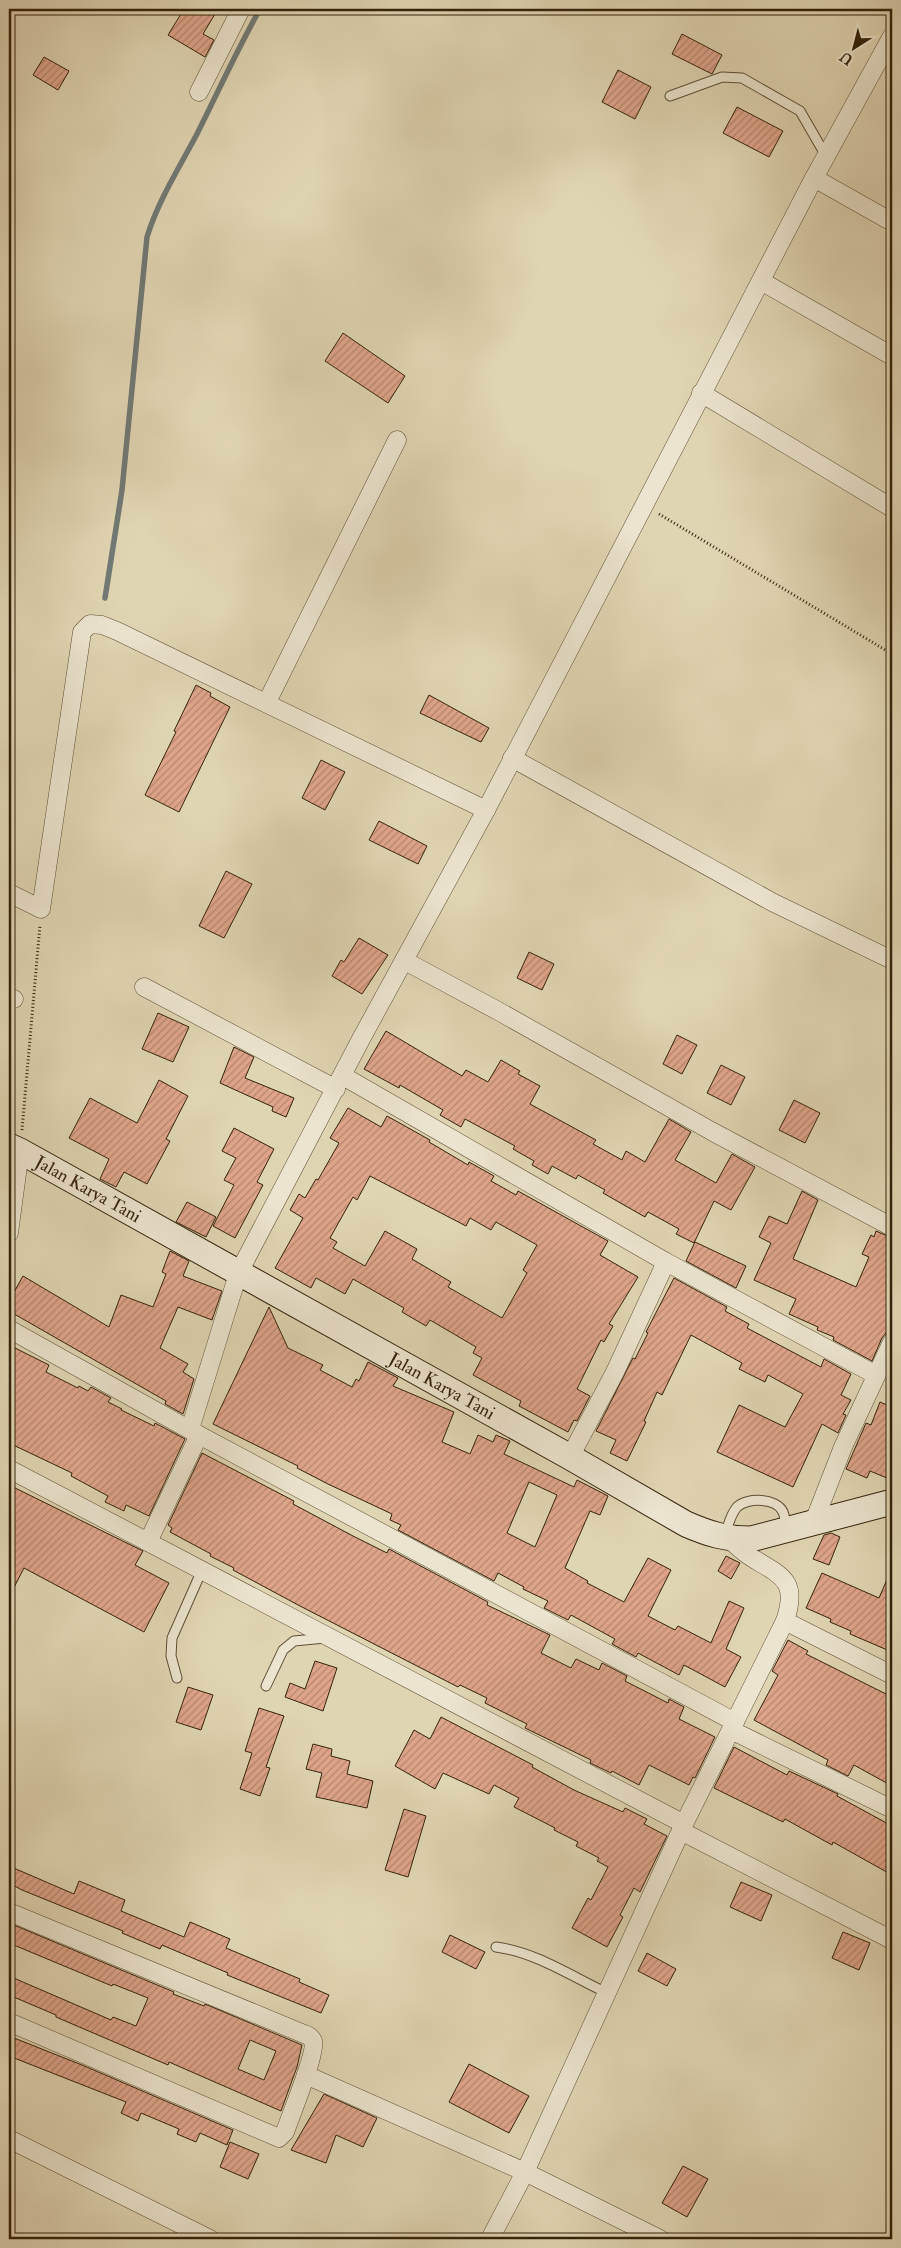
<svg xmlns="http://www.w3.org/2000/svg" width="901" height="2248" viewBox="0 0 901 2248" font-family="'IM FELL Double Pica',serif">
  <defs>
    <pattern id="building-hatch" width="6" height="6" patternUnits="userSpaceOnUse" patternTransform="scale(1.25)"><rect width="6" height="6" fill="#dfa58b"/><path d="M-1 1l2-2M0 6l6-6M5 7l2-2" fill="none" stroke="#b68670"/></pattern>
  </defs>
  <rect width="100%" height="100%" fill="#e0d5b3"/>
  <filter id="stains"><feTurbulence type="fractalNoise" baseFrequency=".004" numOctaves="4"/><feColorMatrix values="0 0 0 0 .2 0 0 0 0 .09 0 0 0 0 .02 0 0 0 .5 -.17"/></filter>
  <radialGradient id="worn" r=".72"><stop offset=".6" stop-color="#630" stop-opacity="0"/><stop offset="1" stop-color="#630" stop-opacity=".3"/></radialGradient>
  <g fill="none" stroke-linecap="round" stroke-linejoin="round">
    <!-- stream -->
    <path stroke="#717a74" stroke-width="5.5" d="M105,598L122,490L147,237C158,201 179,168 197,134C218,92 237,50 260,9"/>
  </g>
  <!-- building -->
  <g fill="url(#building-hatch)" stroke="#34220c" fill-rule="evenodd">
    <path d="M184,9H218L203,34L214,40L205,57L168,35Z"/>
    <path d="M682,34L722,55L712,74L672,54Z"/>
    <path d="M44,57L69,71L58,90L33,75Z"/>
    <path d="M618,70L651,87L635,119L602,102Z"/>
    <path d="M737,107L783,131L769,157L723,133Z"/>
    <path d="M343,333L405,376L388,403L325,361Z"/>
    <path d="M196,685L211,693L210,696L230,707L179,812L145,795L176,732L174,731Z"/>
    <path d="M429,695L489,728L481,742L420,713Z"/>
    <path d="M321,760L345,772L325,810L302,798Z"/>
    <path d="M379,821L427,846L418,864L369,840Z"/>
    <path d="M226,871L252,884L224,938L199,926Z"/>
    <path d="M359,938L388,955L362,994L332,976L341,960L344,962Z"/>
    <path d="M529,952L554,964L542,990L517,978Z"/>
    <path d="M158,1013L189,1027L173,1062L142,1049Z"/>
    <path d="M386,1031L462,1076L466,1070L488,1082L501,1060L520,1071L518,1074L540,1086L530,1104L596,1140L593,1144L622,1160L626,1151L645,1162L669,1119L691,1132L675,1160L716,1183L732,1154L755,1167L731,1210L714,1201L694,1243L676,1234L679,1229L648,1212L645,1217L603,1193L605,1190L578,1175L576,1179L552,1166L548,1174L532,1165L534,1161L513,1149L515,1146L465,1119L461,1127L440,1115L443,1110L400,1085L399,1088L364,1069Z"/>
    <path d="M677,1035L697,1045L682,1074L663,1064Z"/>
    <path d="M234,1047L254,1057L245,1078L294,1098L286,1117L272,1111L273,1107L220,1083Z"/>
    <path d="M721,1065L745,1077L731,1105L707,1093Z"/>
    <path d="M159,1080L188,1096L166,1139L170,1141L147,1184L124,1172L116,1187L100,1179L109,1159L69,1138L90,1098L137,1123Z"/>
    <path d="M794,1100L820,1113L805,1143L779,1130Z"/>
    <path d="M348,1108L381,1127L387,1116L430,1140L429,1142L468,1165L469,1162L494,1176L491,1181L516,1195L518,1191L608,1241L600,1255L638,1277L609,1324L613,1326L604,1342L601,1340L577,1389L590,1396L577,1421L574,1420L568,1432L519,1406L521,1401L473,1375L482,1358L473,1353L476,1347L430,1320L426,1326L402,1312L404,1308L353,1279L345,1294L316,1278L311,1288L275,1268L303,1218L290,1210L299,1194L305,1198L316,1179L318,1180L339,1143L330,1138ZM370,1176L466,1226L470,1218L491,1230L496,1222L537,1245L523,1270L527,1273L502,1318L448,1287L451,1282L412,1259L417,1249L385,1231L365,1266L333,1248L337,1242L330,1238L353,1197L357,1200Z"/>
    <path d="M234,1128L274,1149L257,1182L263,1185L235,1238L213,1226L234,1185L224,1180L236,1158L222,1151Z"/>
    <path d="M802,1191L818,1200L793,1259L856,1287L869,1257L862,1254L871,1235L874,1237L876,1231L892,1238V1325L882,1338L872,1361L833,1340L834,1337L817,1330L818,1327L789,1314L796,1299L754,1280L771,1243L759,1237L769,1216L787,1224Z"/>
    <path d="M187,1202L216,1217L206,1237L176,1222Z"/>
    <path d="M695,1242L746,1266L736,1288L686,1261Z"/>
    <path d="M170,1251L189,1261L183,1276L222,1291L212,1320L178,1307L160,1348L188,1364L183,1372L194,1379L183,1414L165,1404L166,1401L9,1311V1301L23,1276L109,1327L121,1295L153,1307L166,1274L162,1272Z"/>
    <path d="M674,1278L727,1307L725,1311L749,1324L747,1328L821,1367L824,1359L851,1374L841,1395L851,1400L843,1414L846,1415L838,1433L822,1424L793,1487L717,1452L739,1405L785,1427L803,1394L768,1375L765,1382L739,1369L742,1363L691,1335L662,1395L657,1392L644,1421L646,1422L627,1461L610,1453L616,1440L596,1431L633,1358L635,1359L648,1333L646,1332Z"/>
    <path d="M269,1307L288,1348L323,1365L320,1370L352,1387L356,1379L359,1381L368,1362L398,1378L393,1386L454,1412L442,1442L470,1454L478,1435L493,1442L496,1435L510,1441L504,1454L574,1487L577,1480L608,1496L600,1515L590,1511L565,1568L588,1581L587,1583L624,1602L648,1558L671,1570L648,1616L675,1630L678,1626L711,1643L729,1601L744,1608L726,1649L741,1657L725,1687L684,1665L679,1675L638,1653L636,1657L612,1644L615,1639L571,1615L568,1620L544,1608L548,1601L523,1589L524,1587L498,1573L494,1581L398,1530L401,1525L390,1520L392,1514L328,1484L297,1468L298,1466L213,1424ZM529,1482L557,1495L535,1547L507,1533Z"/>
    <path d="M9,1345L49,1365L46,1372L78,1388L79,1386L88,1391L91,1387L111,1398L108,1402L122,1409L121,1410L154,1426L155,1423L185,1439L149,1516L126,1505L124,1511L105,1502L108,1496L71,1476L72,1473L9,1443Z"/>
    <path d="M880,1402L892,1407V1466L887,1478L870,1471L867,1478L846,1469L866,1423L871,1425Z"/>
    <path d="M202,1453L294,1501L293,1504L353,1536L387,1553L389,1549L488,1602L487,1605L550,1635L541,1653L571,1668L576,1659L599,1670L602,1663L627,1676L625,1681L668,1703L669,1699L684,1707L679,1719L715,1737L695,1778L693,1777L689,1785L649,1765L639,1785L612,1771L611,1773L590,1763L591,1760L525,1728L527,1724L485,1703L487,1698L460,1685L458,1687L300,1606L233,1570L234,1568L210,1556L211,1554L170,1532L172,1528L168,1525Z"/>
    <path d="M9,1485L143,1551L135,1565L169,1583L144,1632L24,1568L9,1597Z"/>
    <path d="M831,1533L840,1537L829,1565L813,1559L824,1535Z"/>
    <path d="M726,1556L740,1563L731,1579L718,1571Z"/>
    <path d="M892,1568V1652L850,1634L851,1631L830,1622L831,1619L806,1608L822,1573L879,1598Z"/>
    <path d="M788,1640L808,1651L806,1654L892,1697V1786L854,1765L848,1776L826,1765L828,1760L754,1720L778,1675L772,1671Z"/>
    <path d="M315,1661L337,1668L323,1711L285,1697L290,1683L305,1689Z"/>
    <path d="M188,1687L213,1695L201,1730L176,1722Z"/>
    <path d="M259,1708L284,1716L266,1767L270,1768L260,1796L240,1789L252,1753L245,1751Z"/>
    <path d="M441,1717L533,1765L532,1767L574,1790L623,1812L625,1808L647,1819L644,1824L667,1836L640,1892L634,1888L620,1915L623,1917L607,1947L572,1928L588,1898L591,1900L608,1867L597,1861L599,1858L576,1846L578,1842L554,1830L555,1828L514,1807L519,1798L494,1785L489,1794L443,1773L435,1789L395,1766L414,1730L430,1739Z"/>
    <path d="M313,1744L332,1749L331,1756L350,1761L347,1774L373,1781L367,1808L316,1797L322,1773L306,1769Z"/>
    <path d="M734,1747L787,1775L789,1771L838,1794L837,1796L892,1826V1875L833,1842L832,1845L785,1819L783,1822L714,1788Z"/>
    <path d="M404,1809L426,1816L408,1877L385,1870Z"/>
    <path d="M9,1866L74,1894L79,1881L125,1900L121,1911L184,1937L190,1922L230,1939L226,1948L300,1979L299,1982L329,1995L321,2013L227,1975L228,1973L162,1945L160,1949L122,1933L123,1931L22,1890L9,1883Z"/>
    <path d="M741,1882L772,1895L761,1921L730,1907Z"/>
    <path d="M9,1923L174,1992L173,1994L204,2006L205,2004L302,2045L297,2067L281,2111L169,2062L168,2065L56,2017V2015L9,1995V1976L111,2020L113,2017L136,2026L148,1998L113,1984L112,1986L9,1943ZM250,2040L276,2051L264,2080L238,2069Z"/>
    <path d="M843,1932L870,1943L859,1970L832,1958Z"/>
    <path d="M450,1935L485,1952L476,1969L442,1952Z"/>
    <path d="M647,1953L676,1969L667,1986L638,1971Z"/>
    <path d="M9,2036L82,2065L233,2130L227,2145L200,2133L196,2142L177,2134L179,2129L141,2113L138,2121L121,2113L126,2102L9,2056Z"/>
    <path d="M469,2064L529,2096L509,2133L449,2102Z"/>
    <path d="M324,2094L377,2118L363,2147L336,2135L326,2163L291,2150Z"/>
    <path d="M230,2142L259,2154L248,2179L220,2167Z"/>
    <path d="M683,2166L708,2179L687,2217L662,2203Z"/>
  </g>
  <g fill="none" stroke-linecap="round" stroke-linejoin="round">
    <!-- lane casing -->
    <g stroke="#5f4f36" stroke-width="11">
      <g id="lane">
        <path d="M670,96L722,77L742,78L800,111L826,156"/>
        <path d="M725,1536C728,1526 730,1515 737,1507C747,1497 777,1498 783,1512C785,1516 785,1523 786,1527"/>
        <path d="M177,1678L171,1656L172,1638L202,1570"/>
        <path d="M266,1686L283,1650L294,1641L325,1638"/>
        <path d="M496,1947C535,1952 571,1976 607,1993"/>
      </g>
    </g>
    <!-- street casing -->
    <g stroke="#5f4f36" stroke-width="19">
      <g id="street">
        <path d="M199,92L241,9"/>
        <path d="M814,178L892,222"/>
        <path d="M761,281L892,356"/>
        <path d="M701,393L892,508"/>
        <path d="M267,702L397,440"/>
        <path d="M512,758L772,902L892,960"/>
        <path d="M9,893L41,909L82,632L90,624L102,625L117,631L486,810"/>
        <path d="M405,961L500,1012L713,1132L892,1227"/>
        <path d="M144,987L336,1089"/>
        <path d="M9,997L14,999"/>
        <path d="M343,1076L666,1262L615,1372L570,1457"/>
        <path d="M9,1233L20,1151"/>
        <path d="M666,1262L876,1375"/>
        <path d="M9,1329L199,1435L735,1722"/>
        <path d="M190,1429L238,1274L361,1039L486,810L814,178L892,36"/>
        <path d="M9,1469L148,1542L199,1435"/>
        <path d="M813,1524L843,1447L892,1342"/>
        <path d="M729,1539C737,1546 745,1554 754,1559C784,1577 798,1582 785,1621L892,1675"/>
        <path d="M148,1542L684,1824"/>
        <path d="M731,1730L892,1809"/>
        <path d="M681,1831L892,1940"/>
        <path d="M9,1912L304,2034C308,2035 311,2037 313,2041C317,2052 290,2117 285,2132L279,2138L9,2022"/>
        <path d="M306,2075L525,2172L660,2239"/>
        <path d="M9,2139L210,2239"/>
        <path d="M490,2239L525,2172L684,1824L785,1621"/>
      </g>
    </g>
    <!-- secondary casing -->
    <g stroke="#34220c" stroke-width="27">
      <g id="secondary">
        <path id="s1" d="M9,1146L20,1151L570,1457L686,1524C709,1534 725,1539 751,1539L892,1502"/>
      </g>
    </g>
    <!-- path -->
    <g stroke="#34220c" stroke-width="3" stroke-dasharray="1 2.5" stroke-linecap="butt">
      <path d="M659,514L892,654"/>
      <path d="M22,1130L40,925"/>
    </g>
    <!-- lane -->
    <use href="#lane" stroke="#ebe4ce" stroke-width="9"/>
    <!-- street -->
    <use href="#street" stroke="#ebe4ce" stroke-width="18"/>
    <!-- secondary -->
    <use href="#secondary" stroke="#ebe4ce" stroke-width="25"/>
  </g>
  <g text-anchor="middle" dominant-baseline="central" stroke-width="4.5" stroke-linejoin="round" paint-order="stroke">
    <!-- street labels -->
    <g font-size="18" fill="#34220c" stroke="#ebe4ce">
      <text stroke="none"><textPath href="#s1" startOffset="90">Jalan Karya Tani</textPath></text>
      <text stroke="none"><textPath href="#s1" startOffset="495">Jalan Karya Tani</textPath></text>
    </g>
  </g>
  <!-- margin -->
  <rect width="901" height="2248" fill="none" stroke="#e0d5b3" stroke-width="30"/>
  <rect x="10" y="10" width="881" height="2228" fill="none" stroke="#34220c" stroke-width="2.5"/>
  <rect x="15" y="15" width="871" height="2218" fill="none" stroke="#34220c"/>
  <!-- north arrow -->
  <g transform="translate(854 48) rotate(216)" stroke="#ebe4ce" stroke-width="4" paint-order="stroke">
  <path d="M0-4L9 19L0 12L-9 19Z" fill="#34220c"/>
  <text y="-8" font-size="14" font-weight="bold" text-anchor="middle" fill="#34220c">U</text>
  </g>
  <rect width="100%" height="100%" filter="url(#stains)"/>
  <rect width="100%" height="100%" fill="url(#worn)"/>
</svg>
